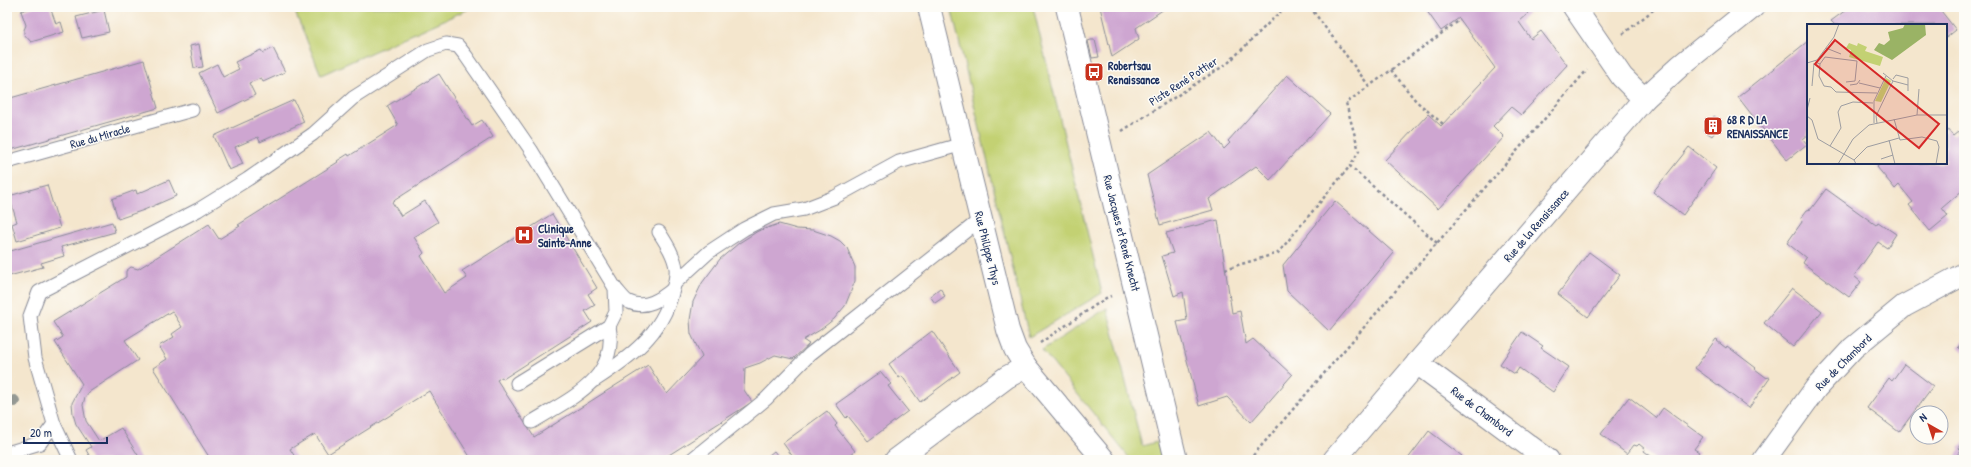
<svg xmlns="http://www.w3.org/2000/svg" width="1971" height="467" viewBox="0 0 1971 467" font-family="'Patrick Hand',sans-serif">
  <rect width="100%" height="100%" fill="#fdfcf7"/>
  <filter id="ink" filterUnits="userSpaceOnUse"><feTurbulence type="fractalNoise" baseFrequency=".025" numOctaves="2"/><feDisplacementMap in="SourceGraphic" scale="8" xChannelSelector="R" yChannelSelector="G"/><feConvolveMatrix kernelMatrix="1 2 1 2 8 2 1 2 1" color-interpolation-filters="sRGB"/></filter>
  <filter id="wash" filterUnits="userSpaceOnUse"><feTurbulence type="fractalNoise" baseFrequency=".012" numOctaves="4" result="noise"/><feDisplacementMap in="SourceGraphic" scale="16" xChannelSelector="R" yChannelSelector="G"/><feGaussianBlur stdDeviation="0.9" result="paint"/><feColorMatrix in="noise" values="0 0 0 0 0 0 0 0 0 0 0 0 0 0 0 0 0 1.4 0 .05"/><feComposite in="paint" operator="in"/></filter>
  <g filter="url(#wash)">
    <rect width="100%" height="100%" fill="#f4e6cd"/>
    <!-- green -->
    <g fill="#c3d173" stroke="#6f8068">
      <path d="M293,7H473L321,75Z"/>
      <path d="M951,7H1033L1102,293L1029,337Z"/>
      <path d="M1107,308L1142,446L1157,442L1162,460H1131L1042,350Z"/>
    </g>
    <g id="blocks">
      <!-- building -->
      <g fill="#cea6d1">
        <path d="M33,7H50L56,24L61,22L64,32L31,42L24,34V30L26,25L21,11Z"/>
        <path d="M1100,7H1167L1136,28L1139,39L1112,57Z"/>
        <path d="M1424,7H1523L1528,14L1519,22L1531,39L1541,31L1567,65L1521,115L1511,107L1493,126L1504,137L1438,209L1385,160L1428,114L1441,126L1495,68L1459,18L1441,31Z"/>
        <path d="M1850,7H1938L1956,30L1946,38V25H1835L1831,21Z"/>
        <path d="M104,10L109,32L82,38L76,17Z"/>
        <path d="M1091,40H1095L1099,57L1092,58L1088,41Z"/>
        <path d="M1808,41V135L1803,139L1807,144L1787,160L1738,97Z"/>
        <path d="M199,44L203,67L194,68L190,46Z"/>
        <path d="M273,48L285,72L263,82L261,78L249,83L255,95L218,113L199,73L217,64L223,77L239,69L235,62L261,50L263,53Z"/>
        <path d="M144,60L158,108L7,151V99Z"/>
        <path d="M439,74L472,126L482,120L493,137L392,202L401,216L425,201L438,222L414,237L424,253L421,256L444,293L467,278L462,271L552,214L597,288L588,294L595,305L585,311L592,322L503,379L502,377L497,380L534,437L648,365L667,394L702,357L691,334L690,320L693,302L702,283L720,259L739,243L758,231L779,224L797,229L813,230L831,236L840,241L847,248L855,267V281L845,306L834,319L820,330L803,340L809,344L793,359L775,355L760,363L745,368L744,390L752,402L661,460H472L429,391L328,454L315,434L290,449L297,460H211L153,368L167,359L159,346L174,337L172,334L182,327L172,311L125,340L138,360L89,392L85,397L83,405L86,421L99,441L121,428L141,460H92L86,450L91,447L76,424L73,414L72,403L82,384L55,342L63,337L53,322L126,277V271L131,267L138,269L209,224L219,239L240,226L238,225L338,162L337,161L348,154L349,156L398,125L387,106Z"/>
        <path d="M1287,75L1330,114L1270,180L1256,166L1209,199L1213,210L1160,225L1147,175L1211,132L1224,149L1230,143L1228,141Z"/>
        <path d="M294,100L304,122L260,142L258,137L235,147L243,164L229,170L214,136Z"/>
        <path d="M1714,116L1722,122L1712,136L1703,130Z"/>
        <path d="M1946,128L1953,136L1958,132L1964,139V189L1942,208L1948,216L1930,231L1909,205L1913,202L1899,185L1895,189L1877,167L1881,163H1946Z"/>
        <path d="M1689,147L1716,168L1683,215L1653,192Z"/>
        <path d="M169,180L176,196L144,210L118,219L112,199L136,190L137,194Z"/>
        <path d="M47,185L60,228L17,241L12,224L17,222L9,196Z"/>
        <path d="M1826,189L1876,225L1878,222L1896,234L1887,248L1878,242L1854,276L1861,282L1849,297L1803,263L1806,258L1787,243L1802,222L1801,218L1807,210L1811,209Z"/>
        <path d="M1335,201L1394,253L1329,331L1287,291L1283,265Z"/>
        <path d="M1218,220L1232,313L1240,311L1246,344L1253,339L1292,375L1251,422L1227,397L1199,406L1177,322L1187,320L1183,292L1174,296L1162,256L1173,253L1166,233Z"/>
        <path d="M112,222L115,232L61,247L64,256L41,263L43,267L9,276L7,269V252Z"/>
        <path d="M1589,252L1620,275L1588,317L1558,294Z"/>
        <path d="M940,288L945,296L935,303L930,296Z"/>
        <path d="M1792,288L1822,311L1793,347L1764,323Z"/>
        <path d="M932,331L960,372L920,402L902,376L899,378L889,364Z"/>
        <path d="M1522,332L1543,346L1541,348L1569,367L1553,392L1519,368L1515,374L1500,364Z"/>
        <path d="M1716,339L1718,340L1717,341L1726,348L1727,346L1756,368L1755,369L1767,378L1768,377L1770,378L1749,408L1695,368Z"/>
        <path d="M1964,340V352L1958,347Z"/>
        <path d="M1904,364L1933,386L1899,432L1867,408L1889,378L1892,381Z"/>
        <path d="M881,372L891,384L888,386L908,411L868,441L848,416L846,418L836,404Z"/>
        <path d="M1629,397L1656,418L1663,408L1703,437L1694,449L1699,452L1693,460H1656L1644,451L1645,449L1639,444L1637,446L1634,445L1627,454L1601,434Z"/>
        <path d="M827,411L837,424L835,426L855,451L844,460H798L795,456L793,457L783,443Z"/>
        <path d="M1429,431L1462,456L1459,460H1407Z"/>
        <path d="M1964,441V460H1953L1961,450L1959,448Z"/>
        <path d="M774,451L781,460H763Z"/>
      </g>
    </g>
  </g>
  <g filter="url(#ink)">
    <use href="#blocks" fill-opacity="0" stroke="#888a96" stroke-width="1"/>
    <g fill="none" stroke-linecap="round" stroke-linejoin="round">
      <!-- service casing -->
      <g stroke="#888a96" stroke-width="15">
        <g id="service">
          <path d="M7,162L192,110"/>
          <path d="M675,283L709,252L744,229L774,214L804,209L835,197L899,162L963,144"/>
          <path d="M615,288C619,292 624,300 629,302C645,310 661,299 673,289"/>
          <path d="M595,380C629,358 662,334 672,293C674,285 677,277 676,268C674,255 666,243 659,232"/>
          <path d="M532,422C569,399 619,379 609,326"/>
          <path d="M54,424L71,460"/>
          <path d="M7,453L40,443L54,424L35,358L30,316L39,292L198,210L248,179L313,134L353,98L428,50L446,44L458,46L466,56L531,150L615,288L616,312L609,326L517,383"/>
          <path d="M691,460L766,399L810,354L981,219"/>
        </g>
      </g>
      <!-- minor casing -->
      <g stroke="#888a96" stroke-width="24">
        <g id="minor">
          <path d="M929,7L1008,330L1015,349L1026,367L1104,460"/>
          <path d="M1067,7L1176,460"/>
          <path d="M1574,7L1622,77L1644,99"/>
          <path d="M1417,363L1548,460"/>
          <path d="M896,460L1007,377L1026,367"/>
          <path d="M1334,460L1644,99L1680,66L1753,7"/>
          <path d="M1764,460L1816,388L1853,348L1904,306L1964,274"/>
        </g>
      </g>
      <!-- path -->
      <g stroke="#888a96" stroke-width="2.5" stroke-dasharray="3 3" stroke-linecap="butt">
        <path d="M1310,7L1369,86"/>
        <path d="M1623,34L1657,7"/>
        <path d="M1391,70L1416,101L1443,124"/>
        <path d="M1122,131L1228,63L1285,7"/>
        <path d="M1437,243L1350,166L1359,151L1346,103L1460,20"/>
        <path d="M1225,269L1278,253L1350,166"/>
        <path d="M1040,343L1106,298L1111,296"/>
        <path d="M1249,460L1587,70"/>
      </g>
      <!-- service -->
      <use href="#service" stroke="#fff" stroke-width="13"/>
      <!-- minor -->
      <use href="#minor" stroke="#fff" stroke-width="22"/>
    </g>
    <!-- trees -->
    <circle fill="#949893" cx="14" cy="401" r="6"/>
  </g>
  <!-- icons -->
  <defs>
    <g id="bus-square" transform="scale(1)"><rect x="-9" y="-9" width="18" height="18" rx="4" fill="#c8321e" stroke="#fdfcf7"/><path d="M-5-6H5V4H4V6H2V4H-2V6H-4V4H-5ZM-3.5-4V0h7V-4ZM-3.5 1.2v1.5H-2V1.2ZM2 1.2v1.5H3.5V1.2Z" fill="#fff"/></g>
    <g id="building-square" transform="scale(1)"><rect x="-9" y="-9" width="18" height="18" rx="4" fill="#c8321e" stroke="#fdfcf7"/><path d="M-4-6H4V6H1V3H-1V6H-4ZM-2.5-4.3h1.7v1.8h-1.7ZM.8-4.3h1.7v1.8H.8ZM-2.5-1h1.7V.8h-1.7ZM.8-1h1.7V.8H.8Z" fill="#fff"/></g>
    <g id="hospital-square" transform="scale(1)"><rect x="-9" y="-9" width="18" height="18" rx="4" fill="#c8321e" stroke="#fdfcf7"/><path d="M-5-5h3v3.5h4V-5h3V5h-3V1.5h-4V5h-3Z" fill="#fff"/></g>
  </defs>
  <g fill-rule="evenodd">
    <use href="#bus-square" x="1094" y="72"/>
    <use href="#building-square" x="1713" y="126"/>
    <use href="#hospital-square" x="524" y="235"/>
  </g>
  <g text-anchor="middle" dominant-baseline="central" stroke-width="3" stroke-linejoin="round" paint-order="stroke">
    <!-- poi labels -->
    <g font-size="12" font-weight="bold" fill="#1b2f5e" stroke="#fdfcf7" text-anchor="start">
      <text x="1108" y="65">Robertsau<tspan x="1108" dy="14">Renaissance</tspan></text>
      <text x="1727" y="119">68 R D LA<tspan x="1727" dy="14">RENAISSANCE</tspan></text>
      <text x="538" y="228">Clinique<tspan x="538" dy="14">Sainte-Anne</tspan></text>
    </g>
    <!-- street labels -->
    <g font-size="12" fill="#1b2f5e" stroke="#fdfcf7">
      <text transform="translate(1183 81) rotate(-33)">Piste René Pottier</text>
      <text transform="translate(100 136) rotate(-16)">Rue du Miracle</text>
      <text transform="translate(1536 225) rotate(-49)">Rue de la Renaissance</text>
      <text transform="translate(1122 233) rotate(76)">Rue Jacques et René Knecht</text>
      <text transform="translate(988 248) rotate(76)">Rue Philippe Thys</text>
      <text transform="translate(1843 362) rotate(-45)">Rue de Chambord</text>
      <text transform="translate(1482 411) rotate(37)">Rue de Chambord</text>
    </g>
  </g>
  <!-- overview -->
  <g transform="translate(1807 24)">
    <rect width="140" height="140" fill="#f4e6cd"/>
    <path d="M42,19L50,22L51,19L60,23L58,27L76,33L73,42L42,33L44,26L39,24ZM79,54L85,57L80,55L84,57L74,78L68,77Z" fill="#c3d173"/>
    <path d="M98,0H118L119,11L85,36L67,26L72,19L77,21L83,16L81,8L96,4Z" fill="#9ab365"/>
    <path fill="none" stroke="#9d9da1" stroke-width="1" d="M19,24L34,30M8,38L13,40L18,33L50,37L48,57L39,58M0,39L10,36L27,13L32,0M13,40L12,52L17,62L24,63L29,68L70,69M86,55L89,51L101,54V67M86,57L101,61M52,59L73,64M43,61L50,60L53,56M5,62L7,39M0,86L3,74M110,91L112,65M0,92L5,96L11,115L47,136L49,140M87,95L93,116L115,113L130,117L132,123L129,140M67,99V77L79,52M70,99L69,92L86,57L76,49M82,116L88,140M23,122L34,104L31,88L34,82L46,78L66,79M74,135L86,131M47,136L60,123L92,114M31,140L46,115L62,101L110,91H140"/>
    <path fill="#d62828" fill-opacity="0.15" stroke="#d62828" stroke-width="2" d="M28,16L132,100L112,124L8,40Z"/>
    <rect width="140" height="140" fill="none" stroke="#1b2f5e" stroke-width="2"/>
  </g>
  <!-- margin -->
  <rect width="1971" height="467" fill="none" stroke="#fdfcf7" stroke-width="24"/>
  <!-- north arrow -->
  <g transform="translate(1929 425) rotate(321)"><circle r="19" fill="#fdfcf7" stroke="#a3aaba"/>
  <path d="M0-3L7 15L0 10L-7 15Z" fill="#c8321e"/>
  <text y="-6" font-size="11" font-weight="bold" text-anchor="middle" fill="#1b2f5e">N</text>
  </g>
  <!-- scale -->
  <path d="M24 437v6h83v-6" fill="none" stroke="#1b2f5e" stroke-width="2"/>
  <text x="30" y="437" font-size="12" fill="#1b2f5e" stroke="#fdfcf7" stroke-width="3" paint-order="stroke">20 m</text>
</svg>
